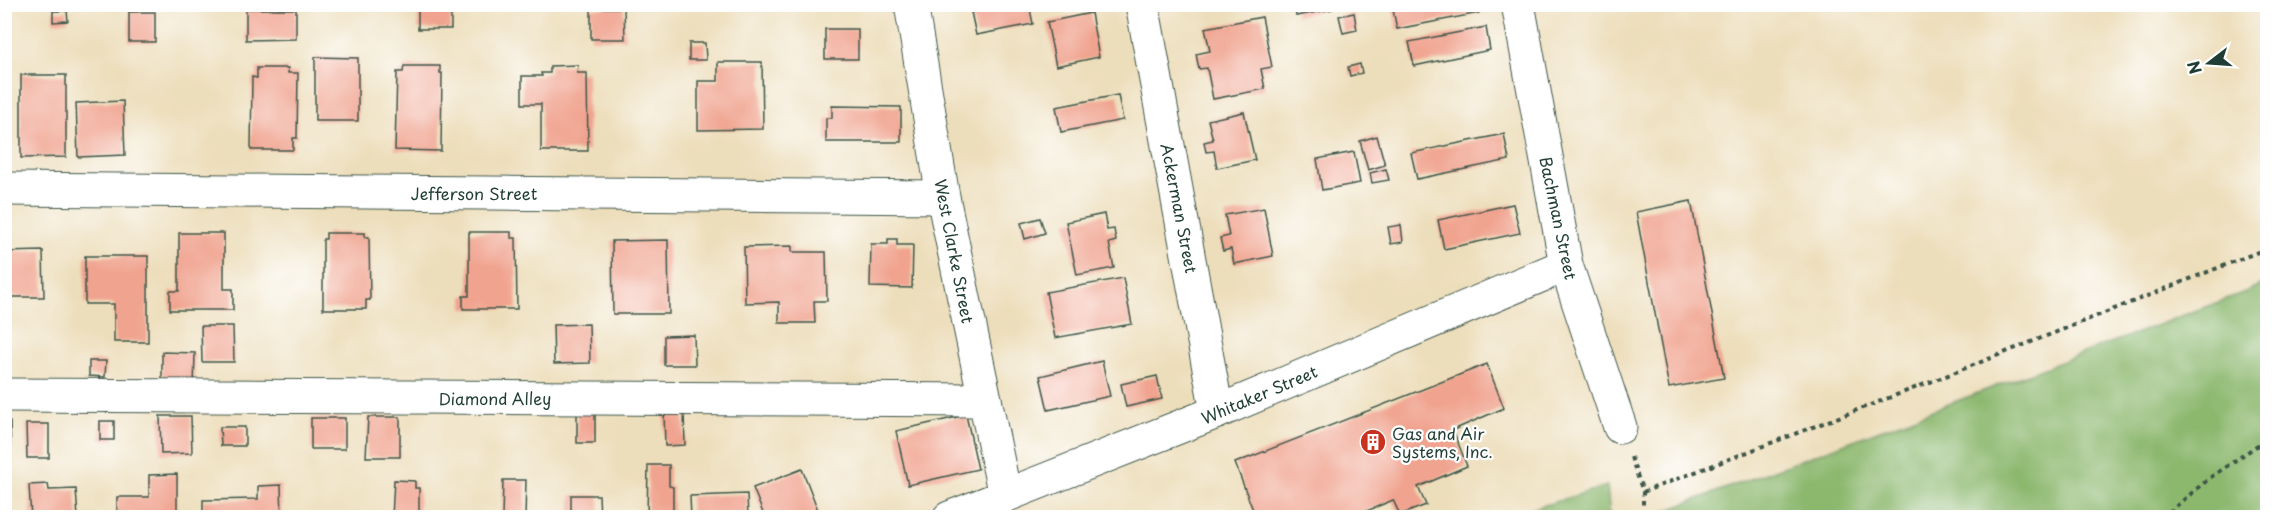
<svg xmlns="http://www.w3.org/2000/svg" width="2272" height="522" viewBox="0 0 2272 522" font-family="'Playpen Sans',sans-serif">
  <rect width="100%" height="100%" fill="#fff"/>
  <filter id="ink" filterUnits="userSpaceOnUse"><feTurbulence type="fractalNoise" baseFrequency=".0167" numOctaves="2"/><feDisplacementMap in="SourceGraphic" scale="12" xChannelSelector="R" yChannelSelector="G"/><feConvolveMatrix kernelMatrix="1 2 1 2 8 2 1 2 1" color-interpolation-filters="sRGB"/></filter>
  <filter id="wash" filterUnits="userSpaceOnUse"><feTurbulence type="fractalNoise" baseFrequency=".008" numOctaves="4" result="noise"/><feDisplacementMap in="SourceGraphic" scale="24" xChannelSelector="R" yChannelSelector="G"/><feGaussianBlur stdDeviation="1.35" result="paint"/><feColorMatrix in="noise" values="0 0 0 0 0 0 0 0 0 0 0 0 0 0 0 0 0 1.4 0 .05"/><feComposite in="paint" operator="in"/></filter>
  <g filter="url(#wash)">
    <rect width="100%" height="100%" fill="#eddebb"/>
    <!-- forest -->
    <g fill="#8cb86e" stroke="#567a51" stroke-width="1.5">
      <path d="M2267,282V517H1650L2245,292Z"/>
      <path d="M1607,486L1610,517H1506Z"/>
    </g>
    <g id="blocks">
      <!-- building -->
      <g fill="#f0a38e">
        <path d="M1008,4H1029L1033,24L976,35L971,12Z"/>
        <path d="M1294,4H1332L1333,9L1296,16Z"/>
        <path d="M1392,5H1478L1479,13L1397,29Z"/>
        <rect x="418" y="6" width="33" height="23"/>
        <path d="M591,8H624L625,39H591Z"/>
        <path d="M246,9H296V39L246,40Z"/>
        <path d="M53,11H67L68,21L53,22Z"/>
        <rect x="129" y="12" width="26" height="30"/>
        <path d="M1091,13L1099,57L1056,66L1047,22Z"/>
        <path d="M1354,13L1357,30L1343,33L1339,16Z"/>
        <path d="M1262,17L1272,67L1261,69L1265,89L1213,99L1207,68L1199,69L1196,54L1210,51L1205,28Z"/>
        <path d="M1486,27L1490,50L1414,66L1409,42Z"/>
        <rect x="825" y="29" width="33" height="30"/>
        <path d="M689,43H705L706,60H689Z"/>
        <path d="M315,57L358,58V121H315Z"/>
        <path d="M718,62H762L763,129L698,130V81H718Z"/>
        <path d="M1360,64L1362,73L1350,76L1348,67Z"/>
        <path d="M578,65L577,73H587L588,151H541V104H522V76H542L541,73H550V66Z"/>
        <path d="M404,66H440V73H442L441,151L395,150L397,72H403Z"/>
        <path d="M257,68H288V73H298L297,138H293V150H251L252,77L257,78Z"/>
        <path d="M21,75H66V157L21,158Z"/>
        <path d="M1118,95L1123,120L1061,132L1056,107Z"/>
        <path d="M123,101L125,155L78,157L76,103Z"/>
        <path d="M832,106L901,107V142H826V118H832Z"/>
        <path d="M1244,112L1255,160L1217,168L1214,151L1206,152L1204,142L1213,140L1208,120Z"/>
        <path d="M1504,134L1509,160L1417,179L1411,153Z"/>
        <path d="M1377,136L1385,165L1368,170L1360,141Z"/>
        <path d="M1354,152L1360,183L1322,190L1317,159Z"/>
        <path d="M1386,169L1389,180L1372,183L1370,173Z"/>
        <path d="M1691,201L1724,378L1669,388L1636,212Z"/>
        <path d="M1513,204L1520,233L1444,249L1438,220Z"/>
        <path d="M1264,208L1273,256L1234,264L1231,249L1223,251L1220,238L1229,236L1225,215Z"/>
        <path d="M1104,214L1107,230L1114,229L1116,241L1109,243L1114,268L1077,275L1066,222Z"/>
        <path d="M1040,218L1045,233L1025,239L1021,223Z"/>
        <path d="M1401,225L1403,242L1391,244L1388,227Z"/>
        <path d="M469,232H511V238H516L517,309H463V296H469Z"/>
        <path d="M179,233H224V289H233V310H170V291H179Z"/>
        <path d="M326,233H365V237H369L370,300H366V309H323V239H326Z"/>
        <path d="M888,239H897V245H913L912,288L870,287L871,244H888Z"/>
        <path d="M668,240L669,314H613L612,241Z"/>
        <path d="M792,246V252H826L827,301H814L815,323H779V302L745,303L744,247Z"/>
        <path d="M43,251L44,297H4V252Z"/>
        <path d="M85,256H148V342H114V304H85Z"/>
        <path d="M1123,278L1132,324L1055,338L1046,292Z"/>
        <path d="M589,324L590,363L554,364L553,325Z"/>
        <path d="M201,326H233L234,362H202Z"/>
        <path d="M694,335L695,365H664V336Z"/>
        <path d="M162,352L195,353L194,387L162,386Z"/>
        <path d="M89,361H106L105,377L89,376Z"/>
        <path d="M1102,361L1110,396L1048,410L1040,376Z"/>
        <path d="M1487,364L1504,408L1453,430L1467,466L1418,487L1426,505L1400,515L1393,500L1350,518H1256L1235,463Z"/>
        <path d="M1157,376L1162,399L1126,407L1121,384Z"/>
        <path d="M595,410V443H577V411Z"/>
        <path d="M664,412H684L685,445L665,446Z"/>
        <path d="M966,415L978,469L908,485L896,431Z"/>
        <path d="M160,416H191L192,453L161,454Z"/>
        <path d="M368,417H400V457H366Z"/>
        <rect x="311" y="418" width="34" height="31"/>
        <rect x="100" y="421" width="14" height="19"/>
        <path d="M4,422H10L11,458L4,459Z"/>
        <path d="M26,424H49V458H27Z"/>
        <path d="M220,427H245V446H221Z"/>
        <path d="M648,465H669V486L673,487V518H647Z"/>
        <path d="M802,469L821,518H765L753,488Z"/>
        <path d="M177,474V518H117V497H149V475Z"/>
        <path d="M394,480L415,481V488H419V518H392Z"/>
        <path d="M503,480H526L525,518H502Z"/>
        <path d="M48,484L49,490L76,489L78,518H31L29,485Z"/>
        <path d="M281,485L282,518H203V500L258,499V486Z"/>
        <path d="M747,494L748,518H691L690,496Z"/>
        <path d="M571,495H599L600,518H571Z"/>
      </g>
    </g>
  </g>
  <g filter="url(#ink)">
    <use href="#blocks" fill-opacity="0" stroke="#3e5548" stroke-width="1.5"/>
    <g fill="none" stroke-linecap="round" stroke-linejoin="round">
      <!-- minor casing -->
      <g stroke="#3e5548" stroke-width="35">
        <g id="minor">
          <path d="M911,4L943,197L1005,496"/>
          <path d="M1142,4L1217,412"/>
          <path d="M1518,4L1566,265L1620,427"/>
          <path d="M4,189L943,197"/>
          <path d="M4,395L985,400"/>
          <path d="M949,518L1217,412L1566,265"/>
        </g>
      </g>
      <!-- path -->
      <g stroke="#3e5548" stroke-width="4" stroke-dasharray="4.5 4.5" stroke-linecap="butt">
        <path d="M1631,457L1643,492V518"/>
        <path d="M1643,492L1933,381L2268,248"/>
        <path d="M2162,518L2211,477L2268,438"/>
      </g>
      <!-- minor -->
      <use href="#minor" stroke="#fff" stroke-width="33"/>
    </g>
  </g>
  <!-- icons -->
  <defs>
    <g id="building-disc" transform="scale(1.35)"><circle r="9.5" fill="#c8321e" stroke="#fff"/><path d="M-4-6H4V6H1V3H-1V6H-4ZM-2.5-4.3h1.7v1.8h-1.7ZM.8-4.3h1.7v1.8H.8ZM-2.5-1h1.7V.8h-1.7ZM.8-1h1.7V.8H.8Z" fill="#fff"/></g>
  </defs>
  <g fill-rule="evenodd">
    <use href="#building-disc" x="1373" y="442"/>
  </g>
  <g text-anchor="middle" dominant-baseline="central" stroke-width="4.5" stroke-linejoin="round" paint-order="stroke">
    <!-- street labels -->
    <g font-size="16" fill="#1f3d34" stroke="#fff">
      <text x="474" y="193">Jefferson Street</text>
      <text transform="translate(1180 208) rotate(79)">Ackerman Street</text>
      <text transform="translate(1559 218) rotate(78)">Bachman Street</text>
      <text transform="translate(955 251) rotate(79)">West Clarke Street</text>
      <text transform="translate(1259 394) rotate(-23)">Whitaker Street</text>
      <text x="495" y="398">Diamond Alley</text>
    </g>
    <!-- poi labels -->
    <g font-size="16" fill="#1f3d34" stroke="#fff" text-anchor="start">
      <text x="1392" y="433">Gas and Air<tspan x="1392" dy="18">Systems, Inc.</tspan></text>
    </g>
  </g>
  <!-- margin -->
  <rect width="2272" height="522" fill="none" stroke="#fff" stroke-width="24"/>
  <!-- north arrow -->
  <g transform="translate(2209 63) rotate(253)" stroke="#ffffff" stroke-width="4.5" paint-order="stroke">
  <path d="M0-4.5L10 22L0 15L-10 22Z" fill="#1f3d34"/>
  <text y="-9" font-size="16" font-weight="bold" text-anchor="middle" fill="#1f3d34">N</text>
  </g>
</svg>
